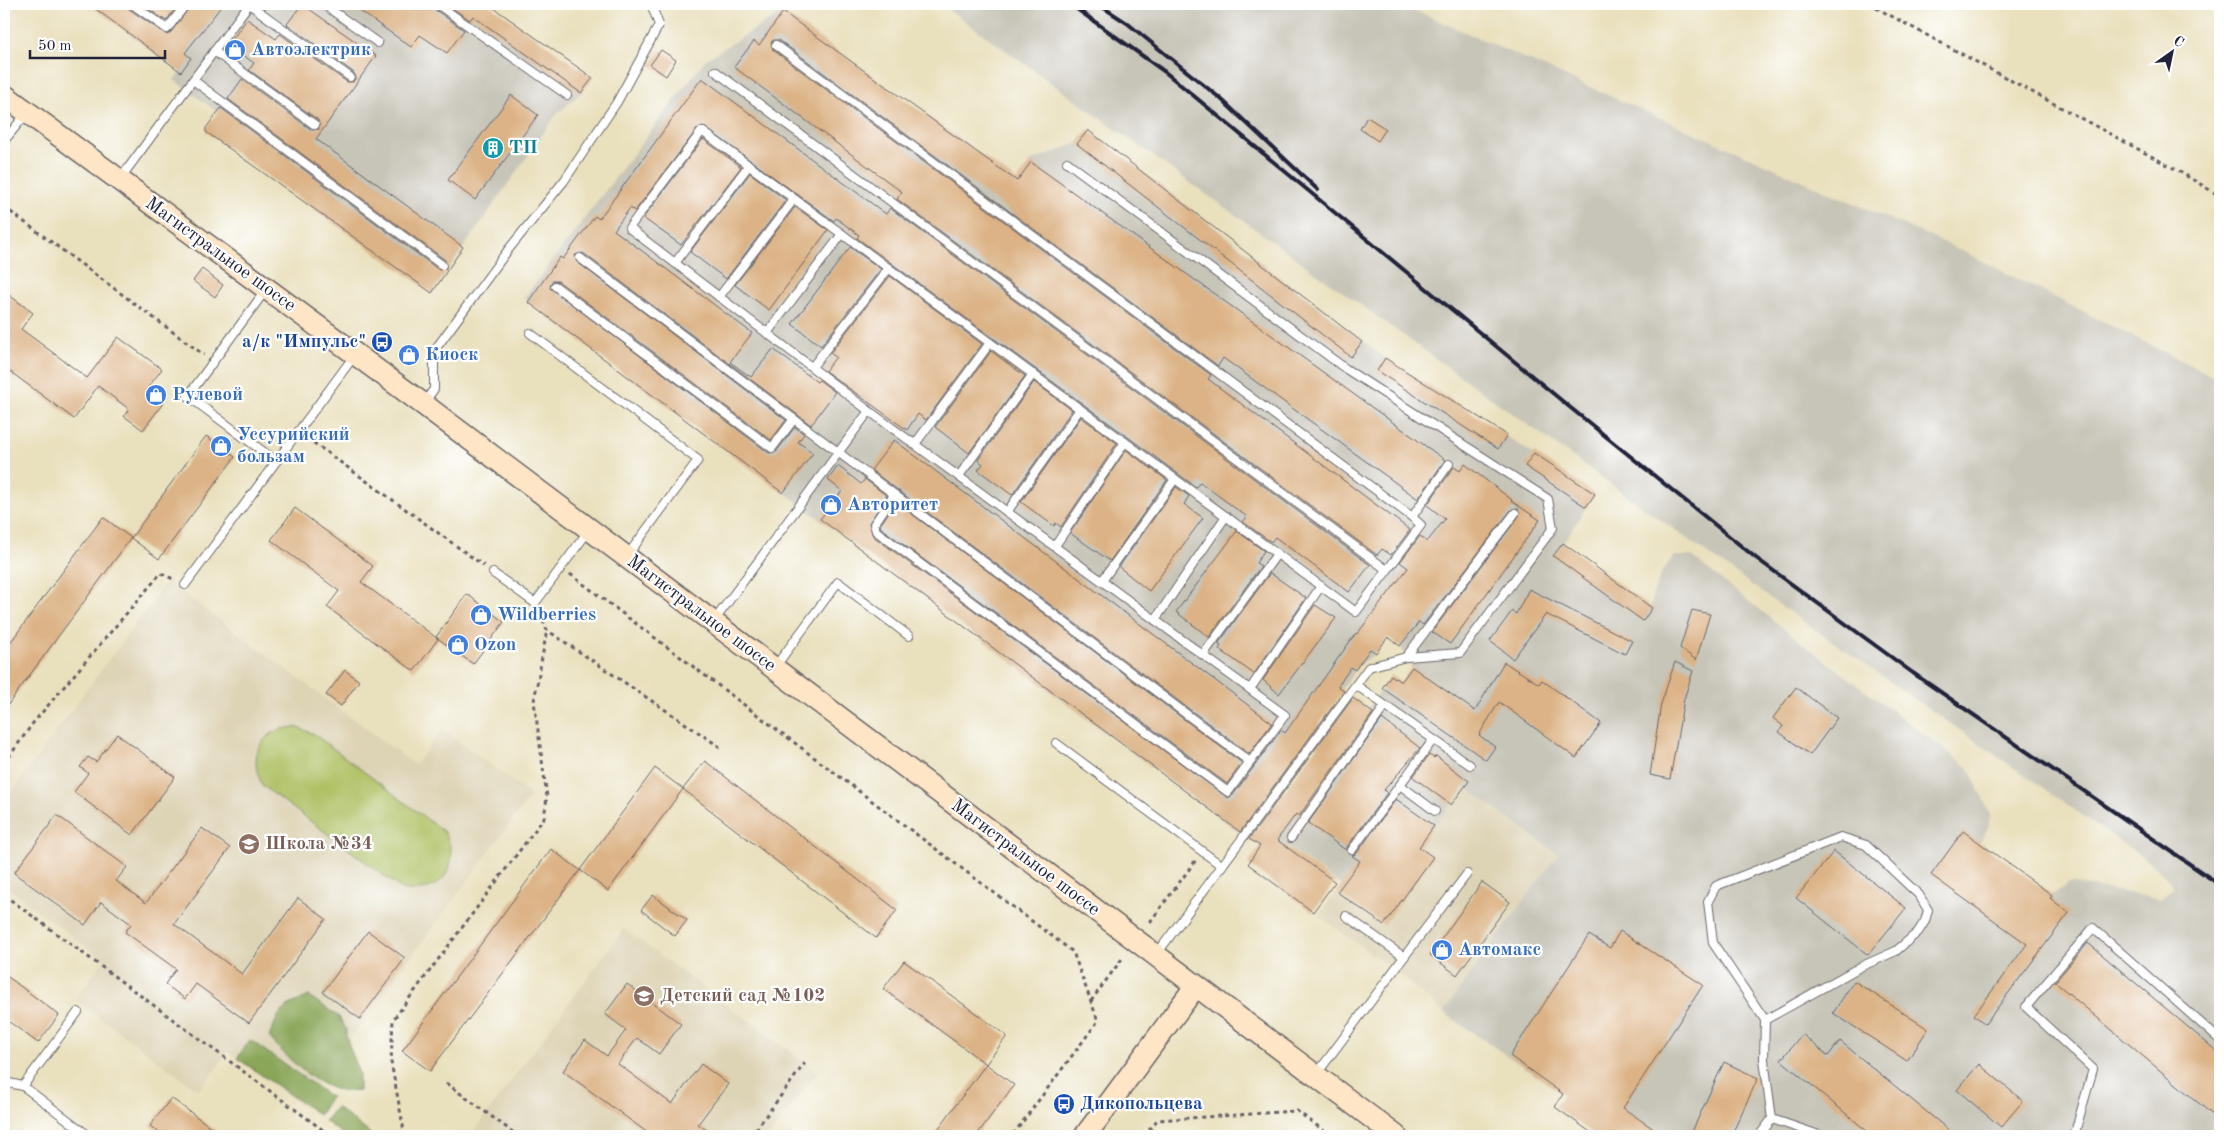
<svg xmlns="http://www.w3.org/2000/svg" width="2224" height="1140" viewBox="0 0 2224 1140" font-family="'Old Standard TT',serif">
  <rect width="100%" height="100%" fill="#fff"/>
  <filter id="ink" filterUnits="userSpaceOnUse"><feTurbulence type="fractalNoise" baseFrequency=".02" numOctaves="2"/><feDisplacementMap in="SourceGraphic" scale="10" xChannelSelector="R" yChannelSelector="G"/><feConvolveMatrix kernelMatrix="1 2 1 2 8 2 1 2 1" color-interpolation-filters="sRGB"/></filter>
  <filter id="wash" filterUnits="userSpaceOnUse"><feTurbulence type="fractalNoise" baseFrequency=".0096" numOctaves="4" result="noise"/><feDisplacementMap in="SourceGraphic" scale="20" xChannelSelector="R" yChannelSelector="G"/><feGaussianBlur stdDeviation="1.12" result="paint"/><feColorMatrix in="noise" values="0 0 0 0 0 0 0 0 0 0 0 0 0 0 0 0 0 1.4 0 .05"/><feComposite in="paint" operator="in"/></filter>
  <g filter="url(#wash)">
    <rect width="100%" height="100%" fill="#e9e0bd"/>
    <!-- built -->
    <g fill="#ddd3b5">
      <path d="M167,581L415,765L442,729L531,795L301,1105L228,1052L199,1091L75,999L104,960L4,885V802Z"/>
      <path d="M1465,787L1559,854L1443,1012L1394,970L1319,916L1402,803Z"/>
      <path d="M624,929L818,1072L770,1136H470Z"/>
    </g>
    <!-- industrial -->
    <g fill="#c7c4b8">
      <path d="M89,4H488L593,78L581,93L556,115L432,293L219,113L174,80L180,72Z"/>
      <path d="M941,4H1401L1960,250L2220,380V1136H1596L1555,1107L1563,1094L1443,1012L1558,854L1465,787L1434,826L1402,803L1342,886L1264,830L1357,700L1368,708L1391,675L1401,682L1412,668L1400,646L1388,637L1376,653L1358,666L1240,833L524,298L705,60L783,12L1017,181L1031,161L1076,144L1088,130L1385,358L1595,494L1563,543L1651,608L1653,594L1663,569L1675,556H1691L1806,646L1968,767L1990,814L1989,825L1980,843L2052,895L2070,883L2162,899L2174,886L2157,867L1774,601Z"/>
    </g>
    <!-- green -->
    <path fill="#aec063" stroke="#68714f" d="M296,727L314,734L444,832C464,866 440,897 402,889L263,786C246,756 261,728 296,727Z"/>
    <!-- forest -->
    <g fill="#8aa659" stroke="#56644a">
      <path d="M309,996L339,1017L346,1029V1036L359,1074V1091C324,1097 290,1061 269,1037L278,1016L287,1006Z"/>
      <path d="M250,1040L331,1097L319,1115L237,1058Z"/>
      <path d="M336,1107L371,1134L369,1136H345L325,1121Z"/>
    </g>
    <g id="blocks">
      <!-- building -->
      <g fill="#dcb386">
        <path d="M89,4H126L129,9L167,35L171,32L192,4H223L185,53L191,58L181,72Z"/>
        <path d="M141,4H179L166,21Z"/>
        <path d="M302,4L376,56L316,139L463,247L432,293L206,132V128L221,108L439,270L446,269L445,260L228,99L242,79L312,130L319,129L318,120L249,70L254,63L228,45L247,19L276,39L280,34L347,82H353L356,77L353,72L287,24Z"/>
        <path d="M350,4H431L434,9L464,30L447,53L420,35L411,47Z"/>
        <path d="M446,4H488L593,78L581,93L473,16L470,20Z"/>
        <path d="M783,12L1017,181L1031,162L1445,460L1418,499L1223,358L1218,366L779,40H774L771,42L773,50L1211,375L1208,379L1410,530L1391,555L1382,549L1377,555L897,199L902,192L734,67L754,41L759,45Z"/>
        <path d="M661,50L676,60L666,76L650,65Z"/>
        <path d="M702,78L886,214L890,208L1370,565L1349,592L1275,537L1271,542L1243,522L1247,517L1200,482L1196,487L857,238L859,235L836,218L834,221L703,126L698,128L635,211L630,208L614,230L752,333L730,362L751,377L773,349L817,382L819,380L835,392L811,425L583,253L575,255L577,262L786,420L771,440L558,281H552L550,288L769,453L776,452L795,427L804,434L798,442L813,453L783,493L528,302L560,257L563,259L595,216L599,219Z"/>
        <path d="M511,95L538,115L475,200L448,180Z"/>
        <path d="M1367,117L1386,129L1378,141L1360,129Z"/>
        <path d="M1088,130L1362,342L1351,357L1077,144Z"/>
        <path d="M703,139L741,167L681,245L643,218Z"/>
        <path d="M750,173L786,200L726,279L690,252Z"/>
        <path d="M795,207L828,230L769,310L735,285Z"/>
        <path d="M850,247L881,269L821,346L792,324Z"/>
        <path d="M202,269L223,285L215,297L193,281Z"/>
        <path d="M890,276L982,344L926,420L918,414L907,430L825,371L836,357L830,353Z"/>
        <path d="M4,291L33,313L21,329L87,378L118,337L162,369L147,389L164,402L143,430L124,416L129,409L98,386L74,419L4,367Z"/>
        <path d="M991,351L1025,376L969,453L935,427Z"/>
        <path d="M1385,358L1507,435L1498,449L1377,371Z"/>
        <path d="M1034,382L1072,410L1012,495L978,470L983,464L978,460Z"/>
        <path d="M1081,417L1117,443L1061,527L1056,523L1054,526L1021,502Z"/>
        <path d="M206,436L235,457L159,559L131,538Z"/>
        <path d="M894,440L1272,723L1249,754L871,470Z"/>
        <path d="M1126,450L1167,480L1110,561L1070,533Z"/>
        <path d="M1534,453L1595,494L1586,507L1525,466Z"/>
        <path d="M1465,464L1512,500L1511,501L1540,520L1450,644L1432,632L1519,516L1518,508L1511,510L1423,625L1419,622L1400,646L1388,637L1376,653L1370,649L1355,670L1351,667L1338,686L1344,691L1240,832L820,519L842,491L828,480L838,466L861,484L865,479L887,496L869,523L873,536L1228,798L1233,795L1281,730L1285,733L1356,633L1357,634L1408,568L1400,562L1420,536L1427,542L1445,519L1427,505L1454,467L1460,471Z"/>
        <path d="M1176,487L1189,496L1184,504L1203,518L1149,591L1119,567Z"/>
        <path d="M896,502L1242,763L1227,784L881,528L880,525Z"/>
        <path d="M295,508L373,566L361,582L438,639L414,671L327,607L339,591L271,540Z"/>
        <path d="M103,517L131,538L4,710V651Z"/>
        <path d="M1237,531L1264,551L1256,563L1261,566L1209,637L1176,612Z"/>
        <path d="M1563,543L1652,608L1643,621L1553,556Z"/>
        <path d="M1270,573L1306,598L1254,674L1219,649L1221,646L1218,644Z"/>
        <path d="M1529,589L1632,641L1625,654L1546,614L1513,659L1490,641L1512,611L1516,614Z"/>
        <path d="M467,594L504,622L473,664L436,637Z"/>
        <path d="M1315,605L1336,618L1279,694L1263,680Z"/>
        <path d="M1692,610L1710,614L1696,660L1680,648Z"/>
        <path d="M1504,662L1539,684L1542,680L1601,723L1576,758L1499,702L1479,735L1495,747L1486,760L1382,688L1391,675L1401,682L1412,667L1475,711Z"/>
        <path d="M1675,662L1693,671L1684,699L1670,779L1650,775L1661,704Z"/>
        <path d="M345,670L359,681L341,706L326,695Z"/>
        <path d="M1796,687L1837,718L1810,755L1779,732L1783,726L1773,718Z"/>
        <path d="M1353,698L1373,713L1299,816L1296,814L1277,840L1335,882L1313,912L1248,864L1260,846L1249,839Z"/>
        <path d="M1382,719L1420,748L1384,790L1387,793L1347,847V851L1308,823Z"/>
        <path d="M117,734L175,777L132,835L74,792L88,773L80,767L88,757L96,762Z"/>
        <path d="M1429,755L1434,758L1436,756L1469,781L1451,805L1413,777Z"/>
        <path d="M705,761L897,910L876,938L683,789Z"/>
        <path d="M655,768L683,789L608,891L580,870Z"/>
        <path d="M1396,799L1434,826L1419,847L1433,857L1384,925L1337,892L1360,861L1352,856L1357,853Z"/>
        <path d="M57,815L127,867L116,881L146,903L202,828L230,848L174,924L242,974L298,898L326,919L249,1023L196,984L185,999L165,984L176,969L125,932L131,924L101,902L85,925L14,873Z"/>
        <path d="M1963,831L2052,895L2050,898L2069,913L1985,1024L1974,1015L2027,944L1931,875Z"/>
        <path d="M551,849L580,870L430,1071L402,1051Z"/>
        <path d="M1834,851L1906,908L1868,955L1796,898Z"/>
        <path d="M1482,882L1510,902L1457,975L1430,955Z"/>
        <path d="M653,895L687,920L675,936L641,910Z"/>
        <path d="M368,931L405,958L360,1019L323,992Z"/>
        <path d="M1620,931L1703,985L1623,1108L1664,1136H1596L1555,1107L1563,1094L1510,1056L1589,935L1610,948Z"/>
        <path d="M2088,943L2220,1054V1121L2055,982Z"/>
        <path d="M904,961L1007,1036L986,1064L883,989Z"/>
        <path d="M4,974L59,1015L38,1043L4,1018Z"/>
        <path d="M1854,981L1928,1029L1907,1061L1833,1013Z"/>
        <path d="M627,984L681,1024L659,1054L637,1038L618,1064L672,1104L701,1064L728,1084L698,1124L715,1136H652L563,1071L585,1040L607,1056L626,1030L605,1014Z"/>
        <path d="M1802,1034L1828,1056L1840,1041L1956,1136H1873L1781,1060Z"/>
        <path d="M1724,1062L1758,1078L1731,1136H1690Z"/>
        <path d="M986,1064L1014,1085L976,1136H933Z"/>
        <path d="M1979,1064L2023,1101L2001,1127L1957,1090Z"/>
        <path d="M171,1098L223,1136H164L150,1126Z"/>
      </g>
    </g>
  </g>
  <g filter="url(#ink)">
    <use href="#blocks" fill-opacity="0" stroke="#686468" stroke-width="1"/>
    <g fill="none" stroke-linecap="round" stroke-linejoin="round">
      <!-- lane casing -->
      <g stroke="#686468" stroke-width="10">
        <g id="lane">
          <path d="M132,4L167,29L186,4"/>
          <path d="M249,4L350,77"/>
          <path d="M323,4L378,43"/>
          <path d="M437,4L567,95"/>
          <path d="M776,45L1412,517"/>
          <path d="M214,51L315,125"/>
          <path d="M715,71L1387,570"/>
          <path d="M193,80L442,265"/>
          <path d="M4,141L26,114"/>
          <path d="M1067,162L1346,369L1548,499L1553,528L1460,653L1406,657"/>
          <path d="M120,179L249,4"/>
          <path d="M580,258L1250,762"/>
          <path d="M675,263L749,165"/>
          <path d="M555,286L772,448L794,419"/>
          <path d="M265,291L188,396L276,461"/>
          <path d="M719,297L794,199"/>
          <path d="M530,333L698,460L627,556"/>
          <path d="M767,333L842,234"/>
          <path d="M812,367L889,268"/>
          <path d="M424,403L434,389V351L508,250L564,181L617,102L659,25L651,4"/>
          <path d="M915,444L990,343"/>
          <path d="M959,476L1033,374"/>
          <path d="M894,495L874,524L876,531L1228,792L1285,715L869,411L629,228L702,131L1356,612L1421,525L1412,517L1449,464"/>
          <path d="M1007,512L1080,409"/>
          <path d="M1055,546L1125,442"/>
          <path d="M493,573L535,603L589,530"/>
          <path d="M1102,581L1175,479"/>
          <path d="M185,585L354,356"/>
          <path d="M1155,620L1226,516"/>
          <path d="M714,621L869,411"/>
          <path d="M1203,655L1277,554"/>
          <path d="M775,667L838,582L909,636"/>
          <path d="M1356,685L1470,765"/>
          <path d="M1250,689L1321,586"/>
          <path d="M1056,743L1222,866"/>
          <path d="M1400,785L1435,811"/>
          <path d="M1291,838L1385,706"/>
          <path d="M1352,850L1433,740"/>
          <path d="M1156,955L1369,667L1406,657L1515,513"/>
          <path d="M1404,957L1467,874"/>
          <path d="M1316,1075L1404,957L1346,916"/>
          <path d="M4,1082L23,1086L89,1136"/>
          <path d="M23,1086L78,1012"/>
          <path d="M1772,1119L1822,1136"/>
          <path d="M1759,1136L1772,1119L1764,1059L1765,1020L1713,943L1708,901L1716,886L1841,837L1866,845L1919,895L1928,910L1925,921L1918,932L1896,951L1860,967L1765,1020"/>
          <path d="M2074,1136L2093,1069L2026,1007L2093,928L2220,1040"/>
        </g>
      </g>
      <!-- secondary casing -->
      <g stroke="#686468" stroke-width="24">
        <g id="secondary">
          <path d="M4,95L423,404L1396,1136"/>
          <path d="M1085,1136L1195,987"/>
        </g>
      </g>
      <!-- path -->
      <g stroke="#686468" stroke-width="3" stroke-dasharray="4 4" stroke-linecap="butt">
        <path d="M1869,4L2175,169L2220,196"/>
        <path d="M4,207L204,355"/>
        <path d="M307,438L484,566"/>
        <path d="M570,574L1073,952L1098,1021L1012,1136"/>
        <path d="M539,613L547,630L720,747"/>
        <path d="M4,764L33,723L161,573L175,580"/>
        <path d="M4,895L331,1136"/>
        <path d="M1150,922L1196,860"/>
        <path d="M1091,1001L1124,956"/>
        <path d="M446,1083L518,1136"/>
        <path d="M405,1136L391,1062L393,1020L544,818L547,797L534,701L547,630"/>
        <path d="M751,1136L805,1063"/>
        <path d="M1144,1136L1157,1120L1297,1111L1331,1136"/>
      </g>
      <!-- lane -->
      <use href="#lane" stroke="#fff" stroke-width="8"/>
      <!-- secondary -->
      <use href="#secondary" stroke="#fde5c5" stroke-width="21"/>
      <!-- rail -->
      <g stroke="#22223b" stroke-width="4">
        <path d="M1070,4L1165,72L1567,405L1756,558L1913,673L2220,885"/>
        <path d="M1098,4L1127,23L1221,99L1318,190"/>
      </g>
    </g>
  </g>
  <!-- icons -->
  <defs>
    <g id="shop-disc" transform="scale(1.125)"><circle r="9.5" fill="#3f7fe0" stroke="#fff"/><path d="M-5-2.5h2.3a2.7 3.5 0 0 1 5.4 0H5L5.5 6h-11ZM-1.5-2.5h3a1.5 2.3 0 0 0-3 0Z" fill="#fff"/></g>
    <g id="building-disc" transform="scale(1.125)"><circle r="9.5" fill="#0f9aa8" stroke="#fff"/><path d="M-4-6H4V6H1V3H-1V6H-4ZM-2.5-4.3h1.7v1.8h-1.7ZM.8-4.3h1.7v1.8H.8ZM-2.5-1h1.7V.8h-1.7ZM.8-1h1.7V.8H.8Z" fill="#fff"/></g>
    <g id="bus-disc" transform="scale(1.125)"><circle r="9.5" fill="#1a4fb4" stroke="#fff"/><path d="M-5-6H5V4H4V6H2V4H-2V6H-4V4H-5ZM-3.5-4V0h7V-4ZM-3.5 1.2v1.5H-2V1.2ZM2 1.2v1.5H3.5V1.2Z" fill="#fff"/></g>
    <g id="school-disc" transform="scale(1.125)"><circle r="9.5" fill="#8d6e63" stroke="#fff"/><path d="M0-5L7-2L0 1L-7-2ZM-4 1L0 2.5L4 1V4Q0 6-4 4Z" fill="#fff"/></g>
  </defs>
  <g fill-rule="evenodd">
    <use href="#shop-disc" x="235" y="50"/>
    <use href="#building-disc" x="493" y="148"/>
    <use href="#bus-disc" x="382" y="342"/>
    <use href="#shop-disc" x="409" y="355"/>
    <use href="#shop-disc" x="156" y="395"/>
    <use href="#shop-disc" x="221" y="446"/>
    <use href="#shop-disc" x="831" y="505"/>
    <use href="#shop-disc" x="481" y="615"/>
    <use href="#shop-disc" x="458" y="645"/>
    <use href="#school-disc" x="249" y="844"/>
    <use href="#shop-disc" x="1442" y="950"/>
    <use href="#school-disc" x="644" y="996"/>
    <use href="#bus-disc" x="1064" y="1104"/>
  </g>
  <g text-anchor="middle" dominant-baseline="central" stroke-width="4.5" stroke-linejoin="round" paint-order="stroke">
    <!-- shop labels -->
    <g font-size="19" font-weight="bold" fill="#366cbe" stroke="#fff" text-anchor="start">
      <text x="251" y="50">Автоэлектрик</text>
      <text x="425" y="355">Киоск</text>
      <text x="172" y="395">Рулевой</text>
      <text x="237" y="435">Уссурийский<tspan x="237" dy="22">бользам</tspan></text>
      <text x="847" y="505">Авторитет</text>
      <text x="497" y="615">Wildberries</text>
      <text x="474" y="645">Ozon</text>
      <text x="1458" y="950">Автомакс</text>
    </g>
    <!-- culture labels -->
    <g font-size="19" font-weight="bold" fill="#0d838f" stroke="#fff" text-anchor="start">
      <text x="509" y="148">ТП</text>
    </g>
    <!-- street labels -->
    <g font-size="19" fill="#22223b" stroke="#fff">
      <text transform="translate(220 255) rotate(36)">Магистральное шоссе</text>
      <text transform="translate(701 614) rotate(37)">Магистральное шоссе</text>
      <text transform="translate(1025 858) rotate(37)">Магистральное шоссе</text>
    </g>
    <!-- transit labels -->
    <g font-size="19" font-weight="bold" fill="#164399" stroke="#fff" text-anchor="end">
      <text x="366" y="342">а/к "Импульс"</text>
      <text x="1080" y="1104" text-anchor="start">Дикопольцева</text>
    </g>
    <!-- education labels -->
    <g font-size="19" font-weight="bold" fill="#785e54" stroke="#fff" text-anchor="start">
      <text x="265" y="844">Школа №34</text>
      <text x="660" y="996">Детский сад №102</text>
    </g>
  </g>
  <!-- margin -->
  <rect width="2224" height="1140" fill="none" stroke="#fff" stroke-width="20"/>
  <!-- north arrow -->
  <g transform="translate(2172 52) rotate(33)" stroke="#ffffff" stroke-width="4" paint-order="stroke">
  <path d="M0-4L9 19L0 12L-9 19Z" fill="#22223b"/>
  <text y="-8" font-size="14" font-weight="bold" text-anchor="middle" fill="#22223b">С</text>
  </g>
  <!-- scale -->
  <path d="M30 50v8h135v-8" fill="none" stroke="#22223b" stroke-width="2.5"/>
  <text x="38" y="50" font-size="15" fill="#22223b" stroke="#ffffff" stroke-width="4" paint-order="stroke">50 m</text>
</svg>
